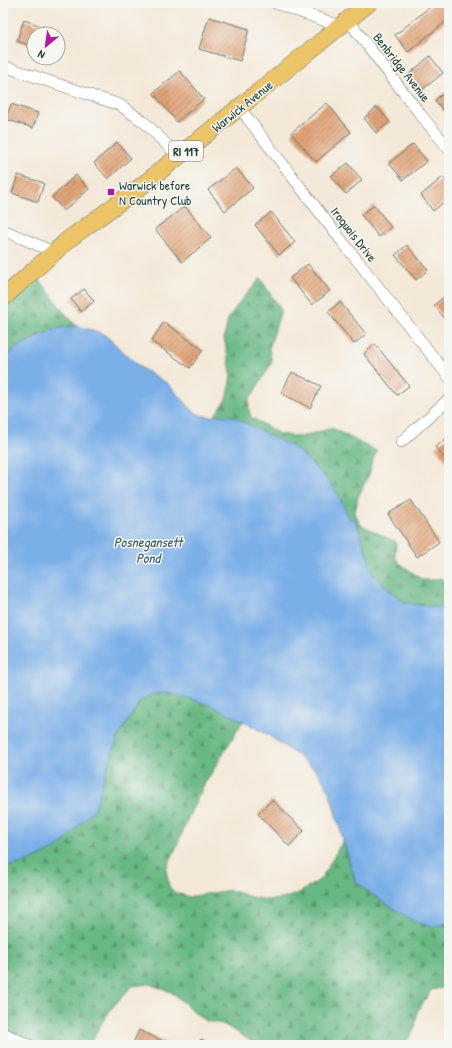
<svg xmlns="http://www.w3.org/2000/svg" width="452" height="1048" viewBox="0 0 452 1048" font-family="'Patrick Hand',sans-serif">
  <defs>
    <pattern id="forest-firs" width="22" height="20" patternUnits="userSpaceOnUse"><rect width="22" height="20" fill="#68b884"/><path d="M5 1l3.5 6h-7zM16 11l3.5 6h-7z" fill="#55976d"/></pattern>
    <pattern id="building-hatch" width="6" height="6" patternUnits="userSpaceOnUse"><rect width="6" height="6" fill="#e0a377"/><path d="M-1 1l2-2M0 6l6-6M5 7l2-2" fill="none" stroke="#b58662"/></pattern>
  </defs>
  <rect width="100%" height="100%" fill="#f6f6f2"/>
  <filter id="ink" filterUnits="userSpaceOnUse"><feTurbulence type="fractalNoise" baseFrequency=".025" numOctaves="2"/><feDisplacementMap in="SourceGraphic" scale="8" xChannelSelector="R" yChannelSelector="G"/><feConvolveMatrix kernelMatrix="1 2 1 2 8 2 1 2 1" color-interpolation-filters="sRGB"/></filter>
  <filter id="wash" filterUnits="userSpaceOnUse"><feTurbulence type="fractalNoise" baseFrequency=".012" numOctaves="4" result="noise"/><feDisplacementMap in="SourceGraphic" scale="16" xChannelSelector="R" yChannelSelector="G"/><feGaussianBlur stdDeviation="0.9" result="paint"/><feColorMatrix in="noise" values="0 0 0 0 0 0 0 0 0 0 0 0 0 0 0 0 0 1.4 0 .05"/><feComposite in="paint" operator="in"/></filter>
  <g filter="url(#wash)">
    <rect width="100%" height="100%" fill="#f4e9d8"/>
    <!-- forest -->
    <g fill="url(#forest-firs)" stroke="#447a5c">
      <path d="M34,272L63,311L77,326L54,329L20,345L3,359V297Z"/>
      <path d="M260,278L281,310L269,349L272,363L249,400V410L251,417L279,434L300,437L332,428L374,450L377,451L371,464L370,472L358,497L355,513L361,525L396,542L395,556L398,562L423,580H434L441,578L449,584V610L447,609L406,603L397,597L373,574L369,565L370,567L359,530L354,516L350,521L339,496L232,416L215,415L224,403L229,391L231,372L224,338L228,319L241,300L255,285Z"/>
      <path d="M169,693L208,704L243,721L204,785L190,813L177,846L166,869L169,886L174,892L189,897L230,890L251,897L268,900L282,899L299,893L321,879L343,840L355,881L434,927L449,922V986C443,989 437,988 431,990L417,1012L415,1028L404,1045H258L223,1024L205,1021L171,992L149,984L132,986L111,1009L96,1032L91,1045H27L3,1033V868L30,861L59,847L95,808L106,767L119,736L140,701L152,694Z"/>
    </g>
    <!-- water -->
    <path fill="#7aafe8" stroke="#4c768e" d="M77,326L93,330L105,335L141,368L168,384L193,411L200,415L211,417L215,415L232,416L296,449L326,478L339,496L350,520L353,516L359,530L373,574L397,597L406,603L448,609L449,610V922L434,927L415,922L374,896L355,881L329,791L318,772L298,756L268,735L243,721L208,704L169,693L152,694L140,701L119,736L107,767L95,808L59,847L30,861L3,868V359L20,345L54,329Z"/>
    <g id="blocks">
      <!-- building -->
      <g fill="url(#building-hatch)">
        <path d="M435,3H448L449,4V19L408,52L395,35Z"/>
        <path d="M209,17L249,29L240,61L199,49Z"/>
        <path d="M24,20L53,30L52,34H34V47L17,41Z"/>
        <path d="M430,56L443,73L422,90L409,74Z"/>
        <path d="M180,71L204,99L177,122L153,93Z"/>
        <path d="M448,90L449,91V115L448,116L435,100Z"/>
        <path d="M327,103L351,132L316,162L291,133Z"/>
        <path d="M11,104L38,113L33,128L6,119Z"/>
        <path d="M377,107L390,122L376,133L364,118Z"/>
        <path d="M117,142L131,158L108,179L94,163Z"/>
        <path d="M413,144L427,161L403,180L389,163Z"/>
        <path d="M348,163L362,180L346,194L331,176Z"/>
        <path d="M236,168L253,188L225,211L208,190Z"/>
        <path d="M18,175L44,183L38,202L12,193Z"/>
        <path d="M76,175L89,189L64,211L52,197Z"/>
        <path d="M443,177L449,184V198L433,211L421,195Z"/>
        <path d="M374,205L391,227L379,237L361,215Z"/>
        <path d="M185,206L211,238L182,262L155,229Z"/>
        <path d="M271,212L295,242L279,255L255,225Z"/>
        <path d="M407,245L428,270L416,280L395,255Z"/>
        <path d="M308,264L330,291L312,305L290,278Z"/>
        <path d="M84,289L94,301L81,312L71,299Z"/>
        <path d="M446,295L449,299V324L434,305Z"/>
        <path d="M340,302L366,334L354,344L328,312Z"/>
        <path d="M164,322L203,350L190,368L151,341Z"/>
        <path d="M375,344L409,386L397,395L364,354Z"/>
        <path d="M292,372L321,386L310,408L281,393Z"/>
        <path d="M448,437L449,439V464L435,447Z"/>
        <path d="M411,500L439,542L417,557L388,514Z"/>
        <path d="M272,800L304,831L289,846L258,814Z"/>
        <path d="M139,1030L171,1045H132Z"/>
        <path d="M201,1039L213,1045H198Z"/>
      </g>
    </g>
  </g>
  <g filter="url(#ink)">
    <use href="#blocks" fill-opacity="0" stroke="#6a796d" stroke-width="1"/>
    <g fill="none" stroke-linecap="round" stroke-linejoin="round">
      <!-- minor casing -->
      <g stroke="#6a796d" stroke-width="12">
        <g id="minor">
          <path d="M275,3L340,26"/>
          <path d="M348,20L420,114L449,149"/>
          <path d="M3,66L120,105L144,122L179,157"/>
          <path d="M239,107L327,222L449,377"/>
          <path d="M3,230L54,252"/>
          <path d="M401,442L449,399"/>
          <path d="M3,1033L29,1045"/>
        </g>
      </g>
      <!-- primary casing -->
      <g stroke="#6a796d" stroke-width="18">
        <path id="primary" d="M3,298L69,239L139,188L369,3"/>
      </g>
      <!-- minor -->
      <use href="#minor" stroke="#fff" stroke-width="11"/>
      <!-- primary -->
      <use href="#primary" stroke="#edc569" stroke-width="17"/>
    </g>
  </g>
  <!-- markers -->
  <rect fill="#b5179e" stroke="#f6f6f2" stroke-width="1.5" x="107" y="188" width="8" height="8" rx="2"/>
  <g text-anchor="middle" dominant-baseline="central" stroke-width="3" stroke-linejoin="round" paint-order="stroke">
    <!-- shield labels -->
    <rect fill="#f6f6f2" stroke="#60746d" stroke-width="1" x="169" y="141" width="34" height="20" rx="3"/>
    <g font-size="12" font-weight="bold" fill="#1f3d34">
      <text x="186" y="151">RI 117</text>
    </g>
    <!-- street labels -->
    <g font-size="13" fill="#1f3d34" stroke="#f6f6f2">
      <text transform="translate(402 67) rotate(52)">Benbridge Avenue</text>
      <text transform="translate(242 106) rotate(-39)">Warwick Avenue</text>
      <text transform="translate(354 234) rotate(52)">Iroquois Drive</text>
    </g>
    <!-- poi labels -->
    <g font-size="13" fill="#1f3d34" stroke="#f6f6f2" text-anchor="start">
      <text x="119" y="185">Warwick before<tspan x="119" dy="15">N Country Club</tspan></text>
    </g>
    <!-- water labels -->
    <g font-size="14" font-style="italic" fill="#365a61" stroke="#f6f6f2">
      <text x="148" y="541">Posnegansett<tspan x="148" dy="16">Pond</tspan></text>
    </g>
  </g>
  <!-- margin -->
  <rect width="452" height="1048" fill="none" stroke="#f6f6f2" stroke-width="16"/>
  <!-- north arrow -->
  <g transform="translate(46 46) rotate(209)"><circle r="19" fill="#f6f6f2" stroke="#a0aca6"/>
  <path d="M0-3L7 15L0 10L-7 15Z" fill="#b5179e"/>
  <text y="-6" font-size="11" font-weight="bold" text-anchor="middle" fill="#1f3d34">N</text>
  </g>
</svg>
